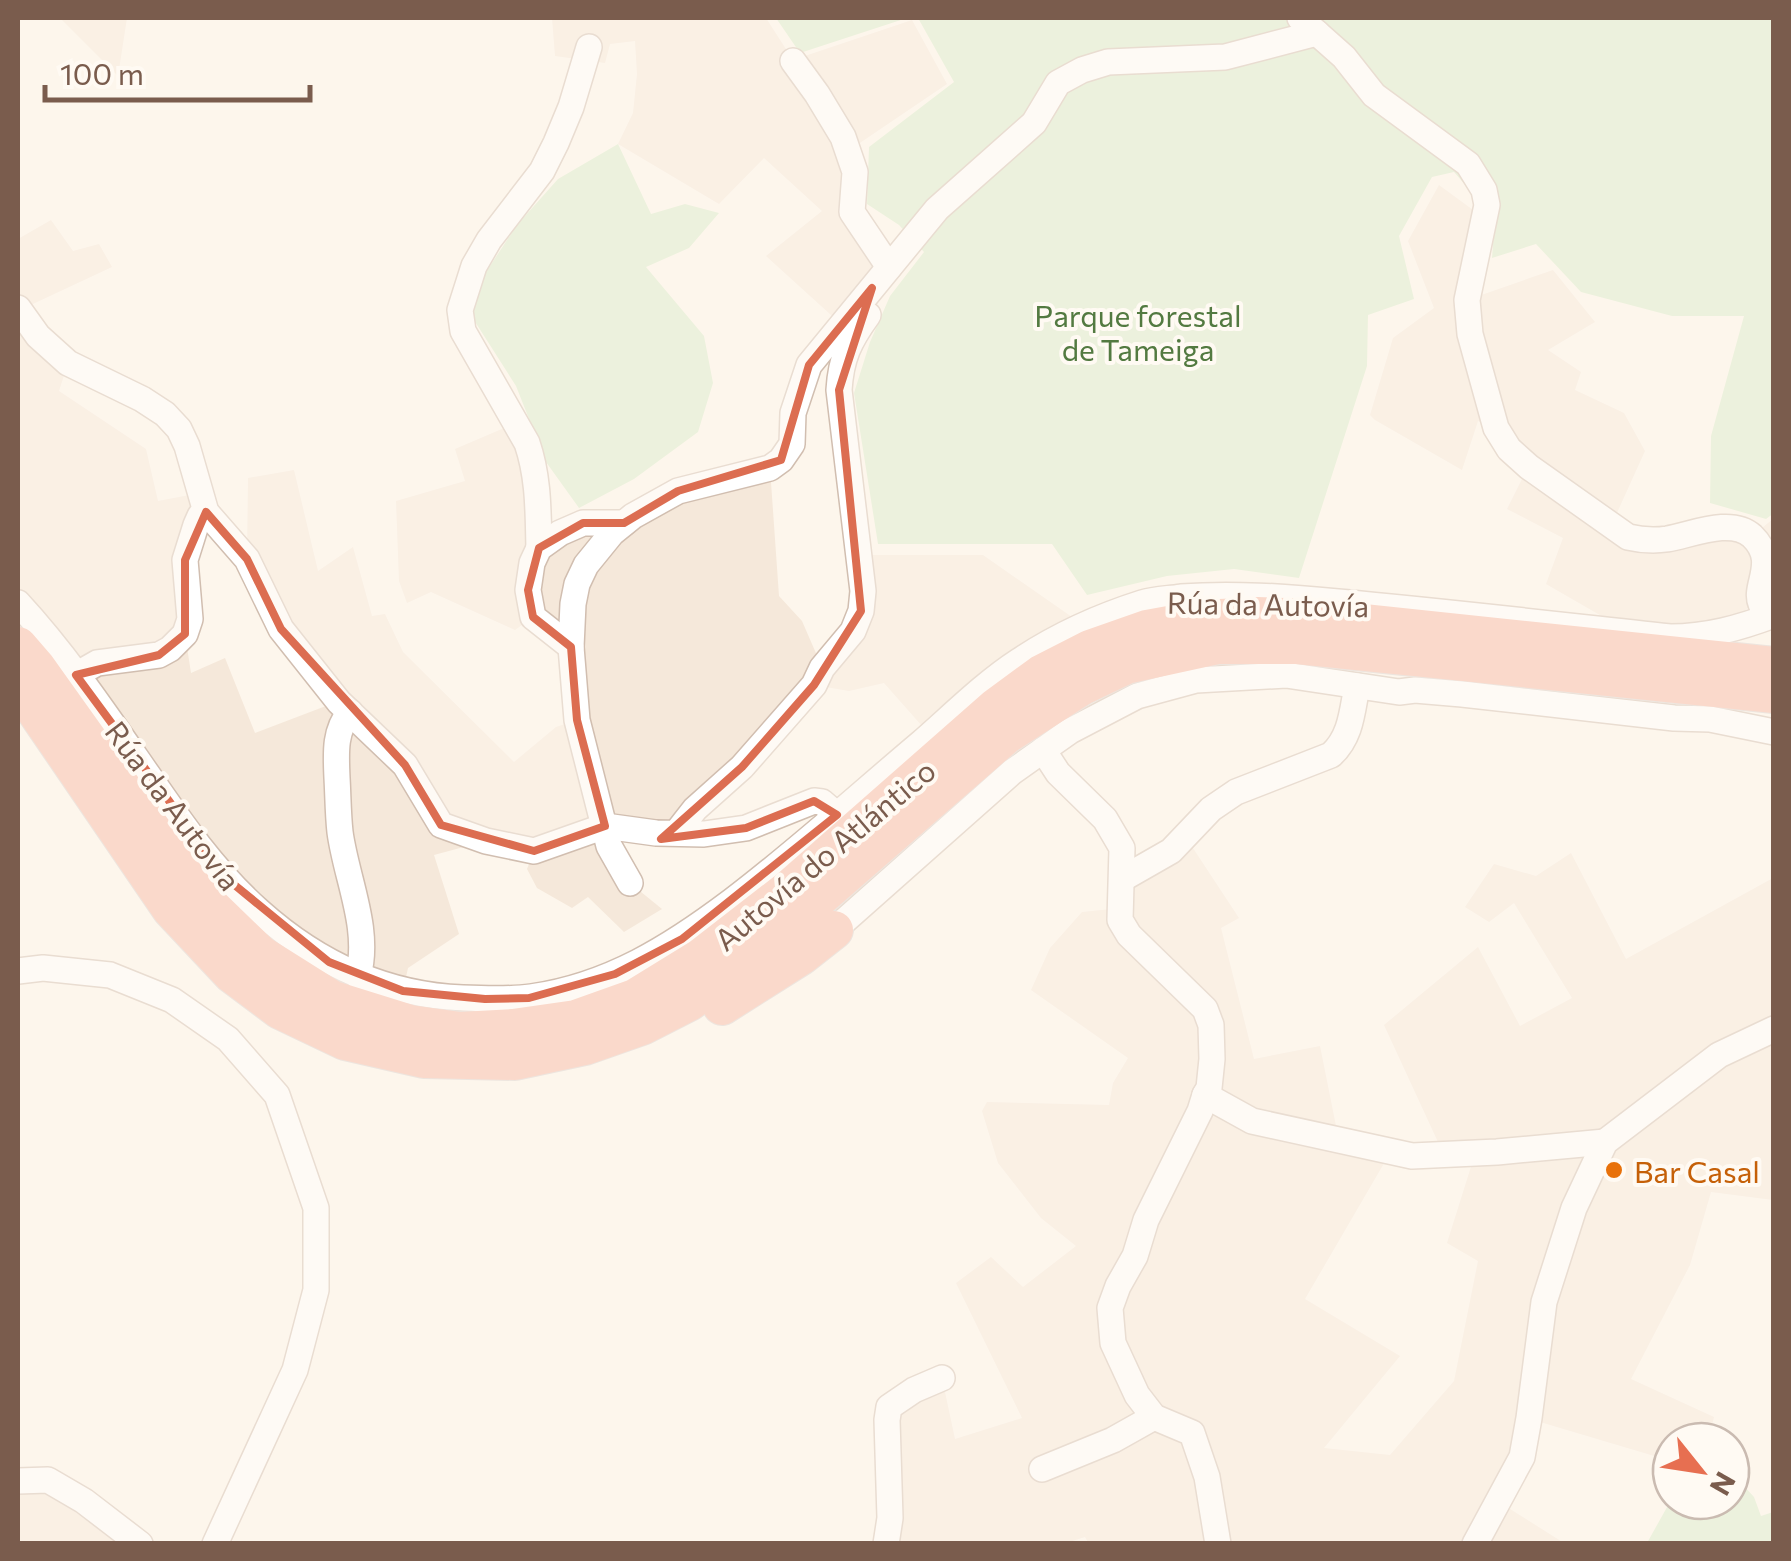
<svg xmlns="http://www.w3.org/2000/svg" width="1791" height="1561" viewBox="0 0 1791 1561" font-family="Commissioner,sans-serif">
  <rect width="100%" height="100%" fill="#fdf6ec"/>
  <!-- residential -->
  <g fill="#f5e8da">
    <path d="M60,18H127L118,76Z"/>
    <path d="M552,18H766L793,60L912,20L947,84L848,151L852,212L889,267L842,325L766,256L822,211L764,158L719,204L618,144L633,113L637,74L635,41L610,44L605,63L555,56Z"/>
    <path d="M1439,185L1484,218L1467,300L1553,270L1595,322L1548,350L1581,372L1575,390L1624,413L1645,451L1611,526L1752,536L1773,519V597L1760,596L1723,632L1631,633L1546,584L1563,538L1507,509L1528,467L1496,428L1478,421L1462,470L1375,420L1370,415L1393,338L1434,308L1408,241Z"/>
    <path d="M51,220L73,251L99,244L112,267L20,310L68,363L59,391L146,449L158,501L200,493L185,634L191,673L225,658L255,733L339,701L247,559L248,478L294,470L318,571L353,547L372,616L385,614L403,652L514,762L556,727L577,720L571,647L533,617L515,630L431,592L407,603L399,581L396,501L465,481L455,449L516,423L539,547L770,468L779,596L802,621L822,667L853,631L859,555H983L1082,624L930,735L884,683L849,691L814,685L685,820L605,826L630,883L662,909L624,932L588,897L572,908L537,888L527,869L534,852L486,841L434,855L459,934L408,968L403,991L258,910L18,603V239Z"/>
    <path d="M1185,836L1239,918L1221,928L1254,1059L1320,1046L1339,1141L1390,1153L1305,1299L1400,1356L1324,1448L1390,1455L1454,1381L1478,1261L1447,1243L1475,1154L1444,1155L1384,1025L1478,947L1520,1026L1572,998L1514,903L1489,922L1465,907L1494,864L1536,876L1571,853L1626,959L1773,878V1200L1711,1192L1690,1265L1631,1379L1714,1417L1708,1441H1671V1461L1530,1419L1499,1502L1564,1543L1089,1544L1085,1537L1063,1544H886L887,1420L942,1378L955,1439L1022,1418L956,1283L991,1257L1023,1287L1076,1246L1041,1218L998,1163L982,1111L987,1102L1109,1105L1113,1083L1128,1058L1031,990L1050,948L1082,912L1121,908L1122,879Z"/>
    <path d="M48,1480L140,1543H18V1481Z"/>
  </g>
  <!-- green -->
  <g fill="#d8ecc9">
    <path d="M776,18H907L800,53Z"/>
    <path d="M918,18H1773L1774,513L1766,519L1710,503L1711,436L1744,316H1672L1581,292L1536,244L1492,258L1495,219L1454,172L1432,177L1399,236L1414,299L1368,315L1367,366L1299,578L1234,569L1167,576L1087,595L1052,544H878L854,393L870,342L890,296L924,252L899,225L867,204L869,147L954,82Z"/>
    <path d="M618,144L651,214L685,204L719,213L689,248L646,267L704,336L713,383L698,432L634,479L579,508L546,462L516,386L472,317L484,275L517,225L558,179Z"/>
    <path d="M1731,1484L1743,1485L1754,1497L1761,1516L1773,1512V1543H1647L1671,1500L1731,1501Z"/>
  </g>
  <g fill="none" stroke-linecap="round" stroke-linejoin="round">
    <!-- minor casing -->
    <g stroke="#d1beb0" stroke-width="28">
      <g id="minor">
        <path d="M1300,18L1344,57L1374,95L1468,164L1484,190L1487,205L1467,300L1470,334L1496,428L1509,449L1529,467L1628,537C1641,540 1653,541 1667,539C1691,535 1731,517 1752,536C1779,562 1753,585 1761,604C1763,608 1768,613 1771,616"/>
        <path d="M793,61L817,94L843,137L855,172L852,212L889,267"/>
        <path d="M18,308L38,336L68,363L142,399L165,414L179,429L187,446L206,512L247,559L281,629L339,702L405,765L441,825L486,841L534,851L605,826L656,833L704,834L746,828L814,801L822,802L837,815"/>
        <path d="M539,548C538,513 539,478 527,443L463,331L460,310L474,266L489,240L542,171L556,143L571,107L589,47"/>
        <path d="M18,603C66,655 107,716 148,775C181,823 215,872 259,911C317,963 385,995 463,998C485,999 509,1000 531,997C609,986 671,947 732,901C798,851 858,796 921,743C952,716 985,683 1019,661C1058,635 1098,617 1142,603C1155,599 1168,599 1181,597C1233,593 1286,597 1338,602C1449,612 1559,625 1670,637C1707,637 1739,628 1774,615"/>
        <path d="M571,647L533,617L528,590L532,563L539,548L560,533L583,523H624"/>
        <path d="M76,675L97,663L159,655L170,649L185,634L190,619L185,560L196,525L200,516L206,512"/>
        <path d="M350,712C334,731 336,754 337,778C338,795 338,814 340,832C346,878 371,929 358,976"/>
        <path d="M1043,750L1058,773L1105,819L1122,848L1120,920L1129,935L1205,1009L1211,1025L1212,1059L1209,1088L1205,1095"/>
        <path d="M677,832L695,809L742,767L814,685L822,668L853,631L861,611L863,591L839,390C841,358 849,341 868,315"/>
        <path d="M1122,879L1171,851L1211,809L1236,792L1331,755C1351,737 1352,712 1357,686"/>
        <path d="M630,883L609,846L577,720L571,647L573,604L577,584L586,565L612,533L633,516L678,491L770,468L781,460L792,444L793,413L809,365L937,209L1034,123L1058,83L1082,70L1108,62L1225,57L1317,33"/>
        <path d="M834,930L1012,772L1070,731L1137,696L1196,680L1286,675L1399,692L1415,690L1462,694L1674,718L1710,719L1774,732"/>
        <path d="M18,971L43,968L110,975L172,1000L228,1039L277,1095L316,1208V1290L295,1370L215,1544"/>
        <path d="M1042,1469L1113,1440L1154,1417"/>
        <path d="M18,1481L48,1480L84,1501L140,1544"/>
        <path d="M886,1544L890,1518L887,1420L889,1407L914,1390L942,1378"/>
        <path d="M1218,1544L1207,1477L1192,1433L1154,1417L1137,1395L1113,1343L1110,1308L1118,1286L1135,1256L1146,1220L1200,1111L1205,1095L1252,1121L1412,1156L1497,1152L1605,1142"/>
        <path d="M1475,1544L1522,1457L1529,1418L1544,1302L1574,1208L1605,1142L1719,1055L1774,1029"/>
      </g>
    </g>
    <!-- highway casing -->
    <g stroke="#dad1cd" stroke-width="40">
      <g id="highway">
        <path d="M18,646L37,668L198,894L260,954L333,1000L410,1024L460,1031L513,1028L576,1019L635,998L700,958L789,889L996,707L1041,674L1090,649L1147,629L1202,619L1257,616L1316,618L1774,666"/>
        <path d="M18,685L171,909L232,974L280,1010L345,1041L424,1059L515,1061L585,1046L642,1026L689,1002L749,959L1006,735L1082,686L1126,665L1218,645H1297L1774,694"/>
        <path d="M722,1006L801,956L834,930"/>
      </g>
    </g>
    <!-- minor -->
    <use href="#minor" stroke="#fff" stroke-width="25"/>
    <!-- highway -->
    <use href="#highway" stroke="#f7b7a3" stroke-width="38"/>
  </g>
  <!-- marked area -->
  <path d="M0 0H1791V1561H0ZM872,288L839,390L861,611L814,685L742,767L661,839L746,828L814,801L837,815L682,939L615,974L529,998L485,999L403,991L329,962L226,878L76,675L159,655L185,634V560L206,512L247,559L281,629L405,765L441,825L534,851L605,826L577,720L571,647L533,617L528,590L539,548L583,523H624L678,491L781,460L809,365Z" fill="#fdf6ec" fill-opacity=".55" fill-rule="evenodd"/>
  <path fill="none" stroke="#dc6d51" stroke-width="8" stroke-linejoin="round" d="M872,288L839,390L861,611L814,685L742,767L661,839L746,828L814,801L837,815L682,939L615,974L529,998L485,999L403,991L329,962L226,878L76,675L159,655L185,634V560L206,512L247,559L281,629L405,765L441,825L534,851L605,826L577,720L571,647L533,617L528,590L539,548L583,523H624L678,491L781,460L809,365Z"/>
  <!-- markers -->
  <circle fill="#e8710a" stroke="#fffaf3" stroke-width="4" cx="1614" cy="1170" r="10"/>
  <g text-anchor="middle" dominant-baseline="central" stroke-width="8" stroke-linejoin="round" paint-order="stroke">
    <!-- park labels -->
    <g font-size="30" fill="#537a41" stroke="#fffaf3">
      <text x="1138" y="314">Parque forestal<tspan x="1138" dy="34">de Tameiga</tspan></text>
    </g>
    <!-- street labels -->
    <g font-size="30" fill="#7a5c4d" stroke="#fffaf3">
      <text transform="translate(1268 603) rotate(1)">Rúa da Autovía</text>
      <text transform="translate(174 805) rotate(53)">Rúa da Autovía</text>
      <text transform="translate(824 854) rotate(-40)">Autovía do Atlántico</text>
    </g>
    <!-- food labels -->
    <g font-size="30" fill="#c56008" stroke="#fffaf3" text-anchor="start">
      <text x="1634" y="1170">Bar Casal</text>
    </g>
  </g>
  <!-- border -->
  <rect width="1791" height="1561" fill="none" stroke="#7a5c4d" stroke-width="40"/>
  <!-- north arrow -->
  <g transform="translate(1701 1471) rotate(120)"><circle r="48" fill="#fffaf3" stroke="#cabbb1" stroke-width="2.5"/>
  <path d="M0-8L18 38L0 25L-18 38Z" fill="#e76f51"/>
  <text y="-15" font-size="28" font-weight="bold" text-anchor="middle" fill="#7a5c4d">N</text>
  </g>
  <!-- scale -->
  <path d="M45 85v15h265v-15" fill="none" stroke="#7a5c4d" stroke-width="5"/>
  <text x="60" y="85" font-size="30" fill="#7a5c4d" stroke="#fffaf3" stroke-width="8" paint-order="stroke">100 m</text>
</svg>
